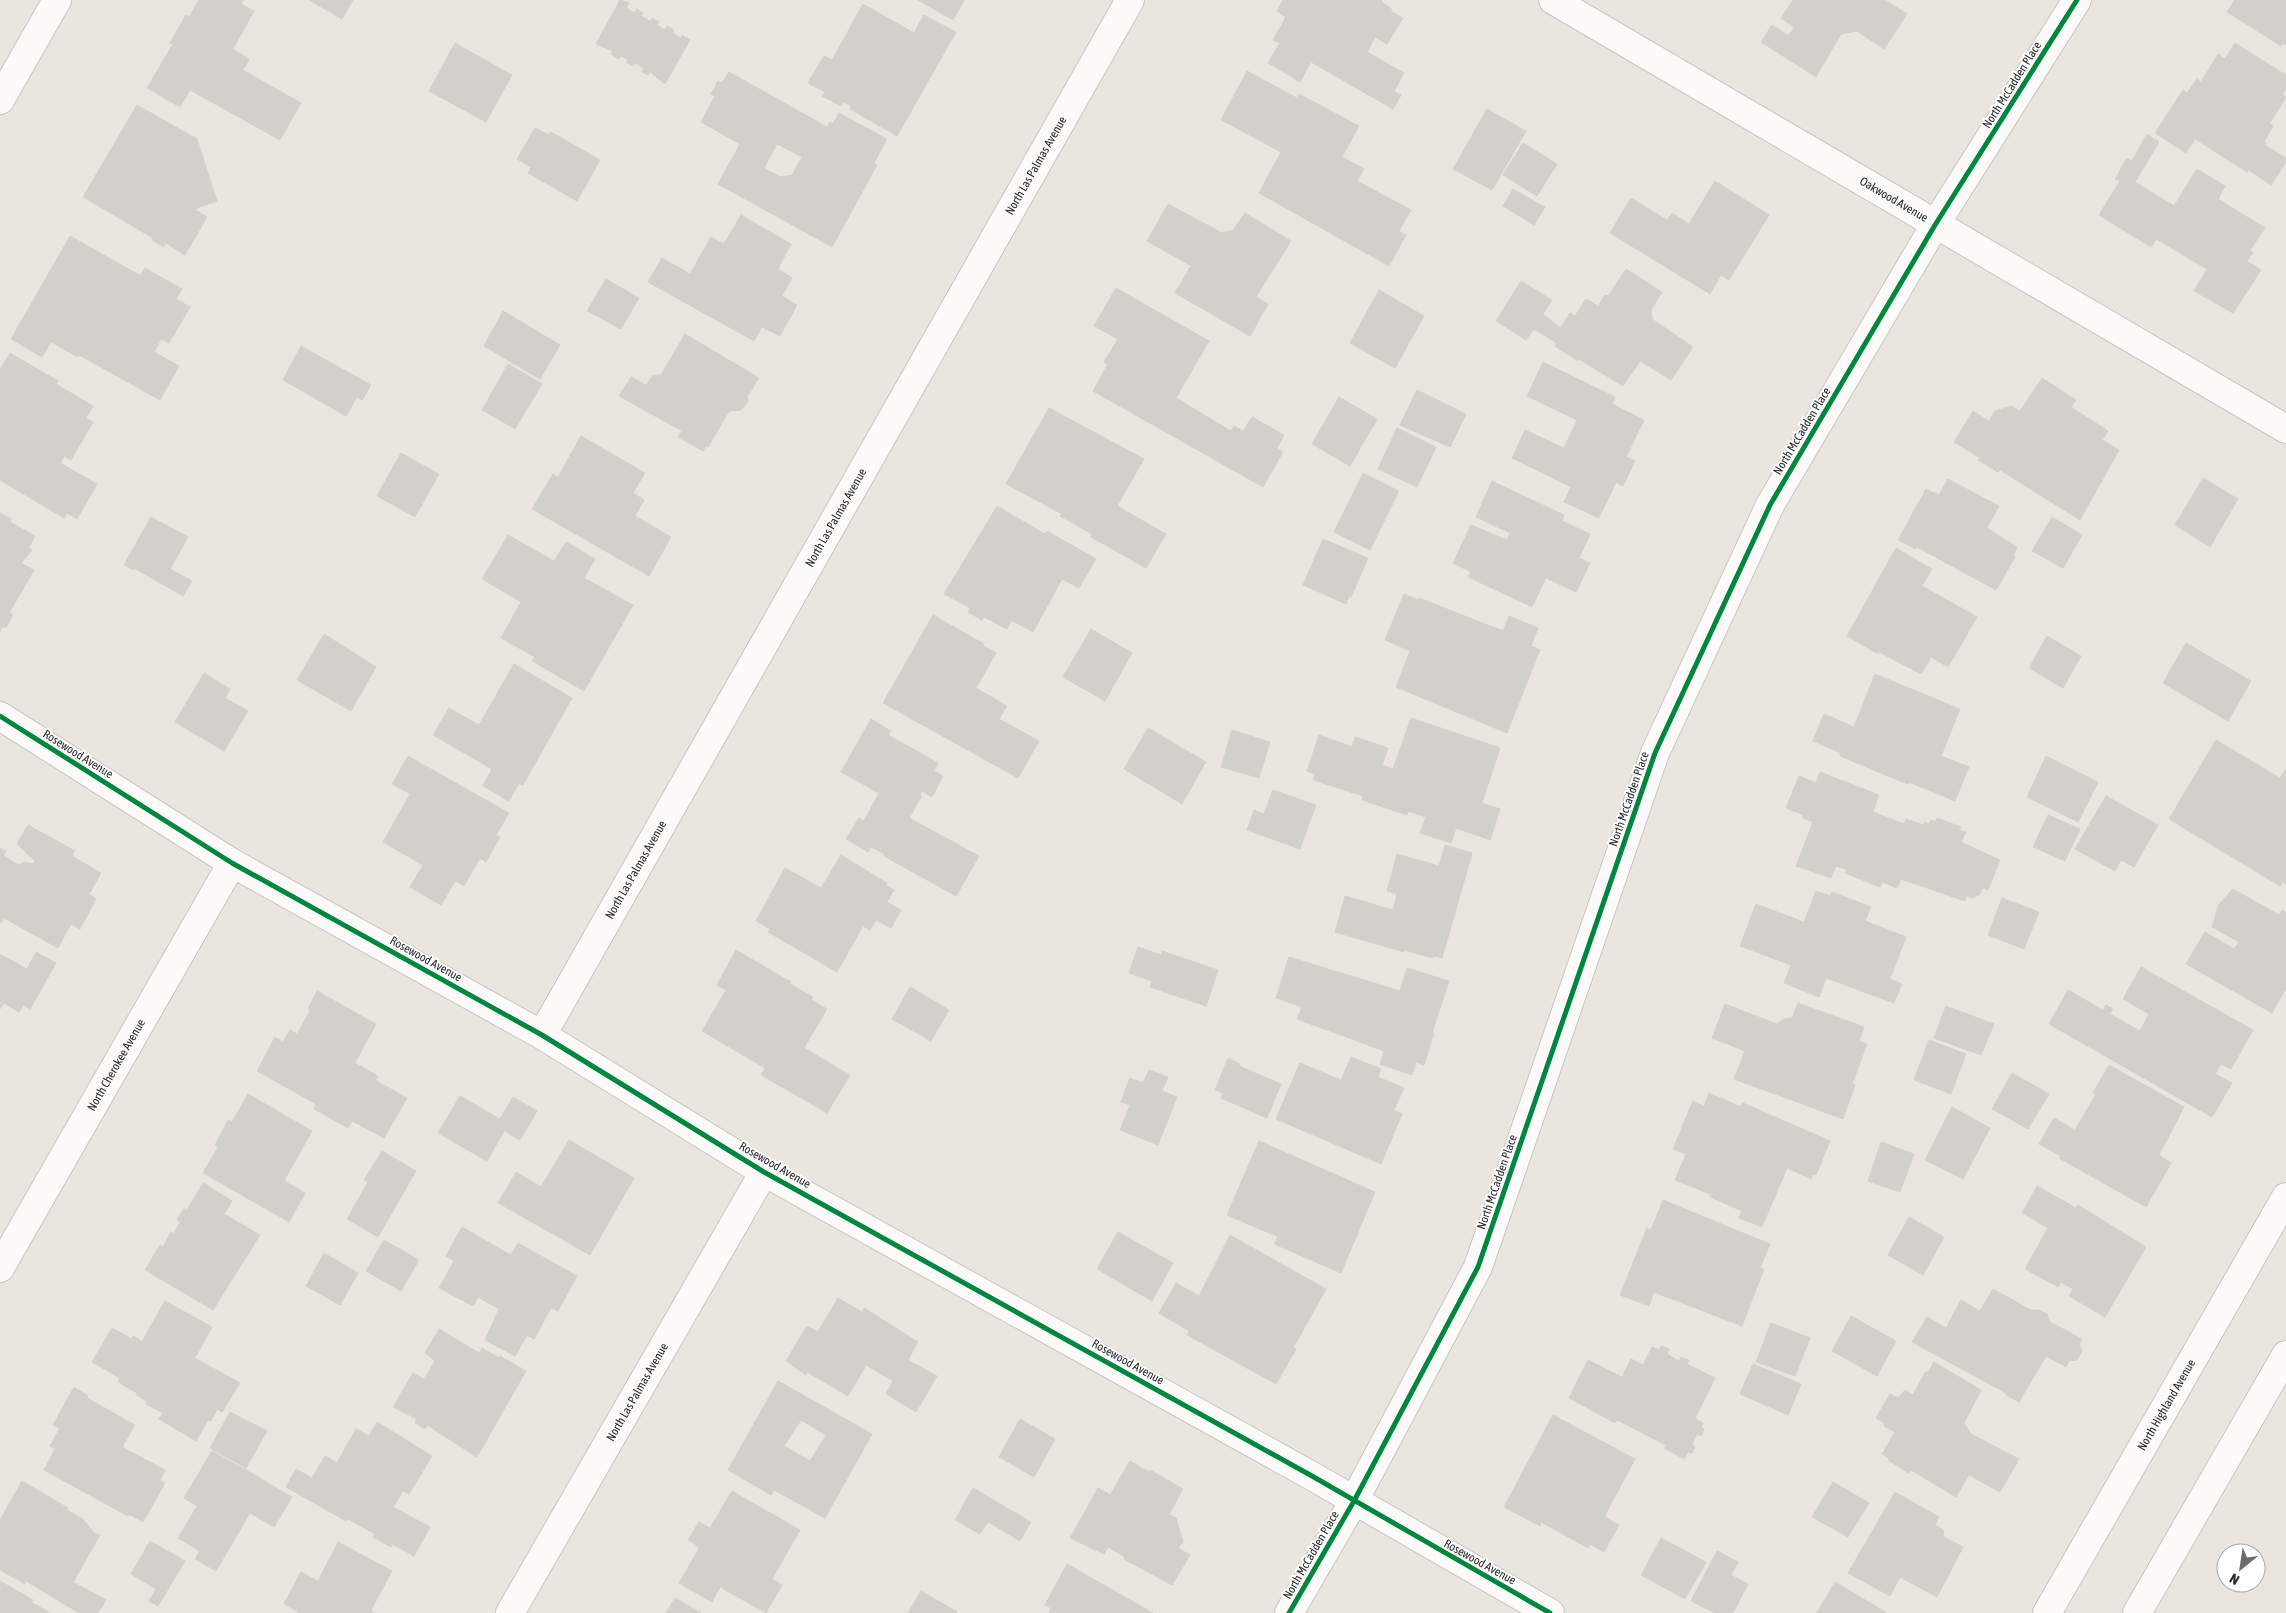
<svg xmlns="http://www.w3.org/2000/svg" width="2286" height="1613" viewBox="0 0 2286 1613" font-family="'Asap Condensed',sans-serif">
  <rect width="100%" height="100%" fill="#eae6df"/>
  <!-- building -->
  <g fill="#d2d0cb" stroke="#d4d1cb" fill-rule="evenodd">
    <path d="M199,0H243L241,4L254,11L233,49L249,59L243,70L301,103L280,140L190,90L180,107L147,88L173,44L170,43L186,15L189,17Z"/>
    <path d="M309,0H353L342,19Z"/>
    <path d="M620,0L629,3L626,8L635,13L637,9L643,13L641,16L650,21L652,18L659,22L657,25L665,30L667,26L674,30L672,33L681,38L682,35L690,40L665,84L650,72L648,75L642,72L644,68L635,63L633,66L627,63L628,60L621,56L619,59L611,54L613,51L596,44Z"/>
    <path d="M918,0H964L953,20Z"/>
    <path d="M1283,0H1382L1381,2L1392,9L1390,11L1403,18L1387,44L1375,37L1367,52L1404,73L1394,91L1401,95L1393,109L1311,62L1300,82L1268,63L1280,43L1273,40L1286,17L1277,11Z"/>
    <path d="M1793,0H1885L1907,14L1884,49L1857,31L1841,34L1816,77L1761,42L1772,25L1789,36L1794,27L1781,18Z"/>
    <path d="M2235,0H2286V45L2283,43L2281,46L2227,12Z"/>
    <path d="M863,4L914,33L924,15L956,32L897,136L850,109L851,106L843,102L841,106L822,96L825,92L808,83L824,56L832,60Z"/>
    <path d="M455,43L512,75L486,122L429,91Z"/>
    <path d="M2235,43L2286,75V89L2282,94L2286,97L2270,123L2273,126L2264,142L2266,143L2265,145L2286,158V162L2271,185L2249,170L2247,172L2195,139L2186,153L2155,133L2183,90L2187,93L2197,79L2201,82L2218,54L2225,59Z"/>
    <path d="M1247,71L1297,98L1299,94L1359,126L1342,157L1364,169L1357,181L1411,210L1399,231L1406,235L1389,266L1259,193L1281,152L1221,120Z"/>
    <path d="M729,72L827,127L830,122L833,124L839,113L887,139L874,163L877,165L832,247L718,184L740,144L701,122L715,96L711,94L718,81L722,83ZM777,144L802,157L792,175L781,177L764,168Z"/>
    <path d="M137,105L197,139L217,201L194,209L207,217L185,255L166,243L164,247L152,240L153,238L83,197Z"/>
    <path d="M1487,109L1526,131L1492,190L1453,169Z"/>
    <path d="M535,128L549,135L551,132L600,160L577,201L528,173L531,167L517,159Z"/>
    <path d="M2147,134L2159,142L2135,182L2174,206L2197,169L2225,186L2218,199L2265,228L2250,250L2253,253L2247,261L2261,270L2233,313L2194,291L2207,269L2156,239L2151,247L2099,215L2120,181L2115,179L2127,158L2132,161Z"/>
    <path d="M1523,143L1557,164L1537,196L1503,175Z"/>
    <path d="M1715,181L1769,215L1729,280L1721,275L1710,294L1610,233L1631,198L1667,220L1672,213L1689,224Z"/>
    <path d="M1513,189L1545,207L1534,225L1503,206Z"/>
    <path d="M1168,204L1222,233L1233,230L1245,213L1291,241L1256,297L1268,304L1250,336L1175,293L1191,266L1147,241Z"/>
    <path d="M741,215L791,244L778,269L792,278L782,296L797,305L780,336L762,327L754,341L648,282L662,258L690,274L711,237L724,244Z"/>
    <path d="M70,236L141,276L145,268L182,289L176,299L190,307L169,343L161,339L154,352L179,366L160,400L79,355L78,357L51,342L42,357L11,339Z"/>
    <path d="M1626,269L1662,292L1651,310L1652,319L1693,347L1671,380L1640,361L1623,386L1579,359L1578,361L1555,346L1557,343L1534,329L1526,340L1496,321L1521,281L1552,300L1543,314L1560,328L1570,313L1575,316L1586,299L1598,306L1605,295L1608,296Z"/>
    <path d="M606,279L639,298L621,329L587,311Z"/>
    <path d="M1116,288L1209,341L1176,398L1231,431L1234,426L1243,431L1252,417L1284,435L1277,448L1283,452L1263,487L1093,391L1108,364L1104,362L1118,339L1094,326Z"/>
    <path d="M1379,290L1424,316L1395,368L1350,343Z"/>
    <path d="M503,311L560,345L540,379L484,346Z"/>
    <path d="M685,334L759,378L747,397L748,401L746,404L741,410L729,411L708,447L706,446L703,451L678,437L682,431L619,396L631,377L646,385L653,375H661Z"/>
    <path d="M301,346L371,385L362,400L357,397L346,416L283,380Z"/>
    <path d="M10,353L58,381L56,384L93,406L86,418L93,422L71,460L64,456L60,463L97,484L77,519L67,513L64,518L0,480V370Z"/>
    <path d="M1543,362L1615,397L1612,404L1644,420L1626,457L1635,461L1623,486L1616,482L1599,518L1564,502L1571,487L1512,458L1525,430L1564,448L1577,420L1527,396Z"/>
    <path d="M508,364L542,384L515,429L482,410Z"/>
    <path d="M2042,378L2076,400L2071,407L2108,431L2102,440L2119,450L2080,520L2000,470L1998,472L1978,460L1980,458L1954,442L1973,411L1989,421L1995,411L2012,406L2020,411Z"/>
    <path d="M1417,390L1466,414L1450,447L1400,425Z"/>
    <path d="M1339,397L1377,419L1350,466L1312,444Z"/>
    <path d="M1049,408L1144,459L1117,506L1166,534L1146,568L1091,537L1092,534L1060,516L1062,514L1006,484Z"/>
    <path d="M1397,428L1436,447L1417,487L1378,469Z"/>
    <path d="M581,436L645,473L633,493L644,500L635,516L671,537L649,576L532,509L553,474L558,477Z"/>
    <path d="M401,453L439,474L415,517L377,496Z"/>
    <path d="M1363,473L1399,491L1370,550L1334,532Z"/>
    <path d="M2203,478L2238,499L2210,547L2175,525Z"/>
    <path d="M1948,479L1999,506L1987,528L2017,547L2013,556L2015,557L1996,590L1917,547L1916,549L1898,540L1926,489L1939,495Z"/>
    <path d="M1492,481L1564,515L1562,521L1590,534L1579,558L1590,563L1576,592L1546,578L1532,607L1468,577L1471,572L1453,563L1471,525L1507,540L1510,533L1476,517Z"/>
    <path d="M997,506L1045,534L1047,531L1096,559L1079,588L1062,579L1033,632L1011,620L1007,629L984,617L982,620L968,612L970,608L944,594Z"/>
    <path d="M0,513L12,519L10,522L35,536L29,548L32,550L21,563L34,570L9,613L13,615L6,628L3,626L0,632Z"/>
    <path d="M151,517L188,537L170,569L192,581L183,596L134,568L133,570L124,565Z"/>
    <path d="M2052,517L2082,535L2063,568L2032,551Z"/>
    <path d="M508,535L554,561L566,542L595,559L584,578L633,605L584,691L532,661L535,657L501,638L521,602L482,579Z"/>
    <path d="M1323,539L1368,558L1351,597L1349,596L1346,604L1303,585Z"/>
    <path d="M1896,548L1932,569L1922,586L1977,617L1948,667L1931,657L1921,674L1879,652L1878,654L1847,636Z"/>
    <path d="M1404,594L1419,600V598L1503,631L1509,616L1538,628L1531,646L1540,650L1507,733L1396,687L1410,651L1385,640Z"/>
    <path d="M933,615L984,644L983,646L996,653L976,688L1007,706L999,719L1039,741L1018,778L883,703Z"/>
    <path d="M1091,629L1132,653L1105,701L1063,677Z"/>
    <path d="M324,634L376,667L351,711L297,680Z"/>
    <path d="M2047,636L2081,656L2063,688L2029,668Z"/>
    <path d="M2186,643L2251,681L2228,721L2163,683Z"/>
    <path d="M514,664L572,698L523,785L519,783L509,801L483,786L492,769L433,735L449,708L479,725Z"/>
    <path d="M204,673L230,689L225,698L248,711L224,751L175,722Z"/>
    <path d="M1875,674L1960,709L1941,756L1969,767L1955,801L1909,782L1908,784L1900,781L1840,756L1841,753L1813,741L1824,714L1854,727Z"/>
    <path d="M1411,718L1500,748L1482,803L1500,809L1490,840L1456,828L1451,843L1420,833L1426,817L1408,811L1407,815L1362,800L1363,796L1313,780L1315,774L1307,771L1319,735L1352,747L1355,737L1388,748L1382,765L1393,769Z"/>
    <path d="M871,719L891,731L888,735L938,763L934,771L943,776L932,797L922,791L920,795L922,796L909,818L979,856L956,896L884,856L885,854L871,847L868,852L846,839L859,818L864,821L879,793L841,772Z"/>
    <path d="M1148,728L1206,762L1182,804L1124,769Z"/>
    <path d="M1232,730L1270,742L1259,778L1221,767Z"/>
    <path d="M2216,740L2280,778L2286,769V884L2283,882L2280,886L2169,819Z"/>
    <path d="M408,756L509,813L496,835L500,837L486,862L480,858L464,886L455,881L441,905L410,887L423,865L383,842L410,794L392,784Z"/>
    <path d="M2046,756L2098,782L2078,822L2027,797Z"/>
    <path d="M1820,772L1879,795L1873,812L1904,824L1906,819L1923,825L1925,822L1929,824L1931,820L1935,822L1937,818L1961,827L1959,830L1966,832L1961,842L2000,860L1988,890L1982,888L1980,894L1973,898L1966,896L1965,901L1901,879L1897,888L1882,882L1880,887L1845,873L1847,870L1836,866L1831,878L1796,866L1813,822L1803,818L1804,815L1786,808L1799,776L1816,783Z"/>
    <path d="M1273,790L1316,805L1300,849L1247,830L1254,810L1264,814Z"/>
    <path d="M2106,796L2158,825L2134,867L2121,860L2115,871L2075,849Z"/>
    <path d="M2048,815L2080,829L2065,861L2033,847Z"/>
    <path d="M28,825L75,851L72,856L101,873L89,894L96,899L80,929L71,924L58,948L4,918L0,924V848L6,851L3,856L19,865L24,862L34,864L35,861L17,844Z"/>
    <path d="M1445,845L1472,853L1442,958L1434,956L1433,958L1404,950V952L1335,932L1345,896L1393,910L1397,894L1387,891L1397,854L1439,866Z"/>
    <path d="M841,855L887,883L886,885L894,890L887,902L901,910L891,928L876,920L870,930L863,926L837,972L768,932L770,929L756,921L785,868L821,888Z"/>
    <path d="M2233,889L2279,915L2282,910L2286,912V988L2272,1013L2186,964L2205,932L2234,949L2239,942L2212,927L2219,904Z"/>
    <path d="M1816,891L1830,896L1832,892L1871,907L1865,921L1906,937L1890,979L1902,984L1894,1003L1826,978L1819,997L1784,983L1791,965L1740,946L1756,904L1804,922Z"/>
    <path d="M2002,898L2039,912L2024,949L1988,935Z"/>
    <path d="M1138,947L1161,955L1162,951L1218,970L1206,1006L1150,987L1152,981L1129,973Z"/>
    <path d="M736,950L791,982L790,984L813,997L811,1000L827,1009L804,1048L850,1075L827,1113L761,1075L765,1068L702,1031L726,990L717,985Z"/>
    <path d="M36,952L56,963L30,1009L23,1005L19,1012L4,1003L0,1009V954L27,969Z"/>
    <path d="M1289,957L1400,991L1407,968L1449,981L1432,1033H1434L1424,1065L1416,1062L1412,1075L1380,1064L1384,1051L1297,1019L1302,1007L1276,998Z"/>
    <path d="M2141,967L2253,1030L2231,1069L2221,1064L2215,1074L2232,1083L2212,1117L2049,1024L2068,990L2103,1010L2106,1005L2113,1009L2110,1014L2140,1031L2149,1014L2123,999Z"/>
    <path d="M910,987L949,1010L931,1041L892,1019Z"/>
    <path d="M317,991L376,1024L355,1063L378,1076L375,1080L407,1098L384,1138L352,1121L348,1128L314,1109L316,1104L257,1071L275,1037L283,1042L290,1030L297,1034L310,1011L308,1009Z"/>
    <path d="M1798,1003L1864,1027L1859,1041L1867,1044L1852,1084L1855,1085L1843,1119L1734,1079L1745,1051L1712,1038L1725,1004L1777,1024L1783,1019L1792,1018Z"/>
    <path d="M1946,1006L1994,1024L1981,1055L1934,1038Z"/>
    <path d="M1929,1040L1966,1054L1951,1094L1914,1080Z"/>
    <path d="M1351,1057L1381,1069L1378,1077L1404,1088L1394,1110L1402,1114L1381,1164L1276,1119L1300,1063L1341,1080Z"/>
    <path d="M1228,1058L1240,1064L1239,1066L1281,1084L1267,1118L1221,1098L1223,1093L1215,1090Z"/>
    <path d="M2109,1065L2184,1107L2159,1155L2171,1163L2146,1207L2059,1158L2061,1156L2039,1144L2054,1118L2075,1130L2096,1094L2093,1093Z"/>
    <path d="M1149,1070L1168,1077L1162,1091L1177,1097L1158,1145L1120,1130L1130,1105L1121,1102L1130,1078L1143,1083Z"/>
    <path d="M2012,1073L2049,1094L2028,1129L1992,1109Z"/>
    <path d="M1709,1093L1741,1107L1743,1103L1830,1141L1816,1175L1813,1174L1811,1179L1787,1168L1762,1227L1739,1218L1742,1211L1710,1197V1194L1675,1180L1686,1154L1673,1149L1693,1101L1704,1106Z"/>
    <path d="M248,1094L312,1131L284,1181L305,1193L289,1222L203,1173L218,1147L215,1145L228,1120L232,1122Z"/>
    <path d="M460,1096L500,1119L513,1097L537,1111L520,1140L504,1131L487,1161L438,1133Z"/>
    <path d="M1952,1107L1990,1128L1963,1179L1925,1160Z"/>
    <path d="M569,1140L634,1178L590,1255L498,1203L516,1172L541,1187Z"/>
    <path d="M1259,1141L1375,1192L1341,1273L1274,1244L1278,1237L1227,1215Z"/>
    <path d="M1881,1142L1914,1154L1900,1192L1868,1181Z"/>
    <path d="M382,1151L416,1171L378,1237L347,1219L368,1182L364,1180Z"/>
    <path d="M203,1183L232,1201L224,1214L260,1235L213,1310L145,1270L160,1245L163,1247L171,1232L174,1234L180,1222L177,1220L184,1208L187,1210Z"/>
    <path d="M2037,1186L2076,1208L2078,1205L2146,1247L2105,1317L2069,1296L2073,1289L2061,1282L2058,1287L2025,1269L2048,1228L2022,1213Z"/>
    <path d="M1663,1200L1770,1244L1760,1268L1764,1269L1742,1326L1654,1292L1649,1306L1620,1295L1647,1228L1651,1230Z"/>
    <path d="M1909,1217L1944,1237L1923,1275L1888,1255Z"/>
    <path d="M462,1227L511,1255L518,1243L577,1276L558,1311L551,1308L534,1339L527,1335L515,1356L485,1340L499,1309L478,1297L473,1306L439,1288L454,1261L446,1256Z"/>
    <path d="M1118,1232L1173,1263L1152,1301L1097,1269Z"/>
    <path d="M1230,1235L1326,1289L1293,1348L1296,1349L1276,1384L1187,1335L1189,1331L1159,1313L1176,1283L1199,1296Z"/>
    <path d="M384,1240L419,1260L401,1291L366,1271Z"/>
    <path d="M324,1253L358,1273L340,1305L306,1286Z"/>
    <path d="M1993,1289L2031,1310H2038L2047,1314L2050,1322L2082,1339L2079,1344L2082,1351L2077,1360L2069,1361L2066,1367L2046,1356L2019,1402L2006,1395V1393L1912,1342L1927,1317L1946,1328L1961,1300L1980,1311Z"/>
    <path d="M838,1298L862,1312L864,1308L918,1342L908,1360L937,1376L916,1412L886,1394L893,1381L866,1365L848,1396L807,1372L806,1375L786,1361L807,1326L818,1332Z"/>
    <path d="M165,1301L212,1327L195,1358L240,1383L222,1412L217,1409L211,1421L208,1420L196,1441L159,1419L163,1413L146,1404L147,1401L136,1395L137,1393L118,1382L120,1378L92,1362L112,1328L132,1339L133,1336L142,1341Z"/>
    <path d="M1851,1316L1896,1341L1877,1376L1832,1351Z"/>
    <path d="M1771,1323L1810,1338L1795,1376L1756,1362Z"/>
    <path d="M439,1329L479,1353L482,1348L499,1358L500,1356L526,1371L477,1457L427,1425L425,1429L415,1423L417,1419L393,1407L413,1373L424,1379L435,1361L425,1353Z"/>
    <path d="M1661,1346L1669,1349L1667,1354L1679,1361L1681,1357L1689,1360L1687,1364L1715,1378L1695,1418L1703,1423L1701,1428L1704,1429L1701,1436L1697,1434L1692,1445L1695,1447L1692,1453L1688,1452L1684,1459L1664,1448L1666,1445L1617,1420L1615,1423L1569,1398L1588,1360L1622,1377L1631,1359L1643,1365L1652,1347L1659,1350Z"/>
    <path d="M1934,1362L1981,1390L1964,1423L1971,1434L2019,1459L2000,1492L1969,1475L1956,1497L1911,1470L1909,1473L1888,1460L1889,1458L1882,1454L1895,1432L1884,1426L1885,1423L1876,1418L1890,1394L1898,1398L1905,1390L1913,1395L1926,1371L1928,1373Z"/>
    <path d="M1753,1364L1801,1384L1788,1415L1740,1394Z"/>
    <path d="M778,1381L872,1434L825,1518L774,1490L771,1495L728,1470ZM801,1420L826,1435L810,1461L784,1446Z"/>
    <path d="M74,1387L88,1396L87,1398L135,1425L122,1447L165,1470L160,1480L165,1483L143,1522L129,1514L128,1516L44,1470L55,1449L50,1446L60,1428L53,1425Z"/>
    <path d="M230,1412L267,1431L246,1468L210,1448Z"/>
    <path d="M1553,1415L1635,1459L1604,1517L1619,1525L1604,1552L1590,1544L1588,1548L1541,1522L1540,1526L1504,1507Z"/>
    <path d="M1020,1419L1055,1439L1034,1477L999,1457Z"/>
    <path d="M377,1422L432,1456L409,1494L403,1491L393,1507L430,1527L414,1556L392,1544L391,1547L373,1537L375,1534L348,1519L346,1521L286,1487L296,1469L312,1478L325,1456L337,1463L356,1429L369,1436Z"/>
    <path d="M212,1451L246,1470L200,1551L178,1538L197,1506L184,1498Z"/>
    <path d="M1130,1461L1149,1472L1150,1470L1183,1489L1169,1514L1176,1518L1183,1542L1178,1548L1190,1555L1172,1585L1124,1559L1125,1557L1108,1547L1104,1554L1070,1538L1098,1488L1110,1495Z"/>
    <path d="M246,1470L292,1497L274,1527L250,1513L216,1571L195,1559Z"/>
    <path d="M22,1481L68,1508L67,1510L83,1519L94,1533L100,1535L73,1582L106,1600L98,1613H79L26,1581L25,1584L0,1570V1520Z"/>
    <path d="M1833,1482L1869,1503L1848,1537L1812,1517Z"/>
    <path d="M973,1488L1031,1522L1020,1541L988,1522L980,1534L955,1520Z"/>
    <path d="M732,1491L800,1530L772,1579L782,1585L766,1613L720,1587L712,1602L679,1583L700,1547L688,1540L699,1522L710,1528Z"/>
    <path d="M1895,1492L1939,1517L1935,1525L1943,1530L1944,1537L1963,1547L1937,1597L1900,1577L1890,1596L1848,1573Z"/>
    <path d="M1661,1538L1706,1562L1685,1599L1641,1575Z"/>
    <path d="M150,1541L185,1561L158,1606L149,1601L156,1589L131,1574Z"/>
    <path d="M338,1542L392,1571L371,1610L375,1613H300L284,1604L301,1572L318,1581Z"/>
    <path d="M1717,1551L1738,1562L1731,1575L1748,1584L1733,1613H1715L1691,1601Z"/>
    <path d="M1067,1564L1153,1613H1049L1051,1608L1045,1605Z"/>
    <path d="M0,1581L33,1600L31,1602L50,1613H0Z"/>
    <path d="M1835,1582L1887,1613H1817Z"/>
    <path d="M921,1591L957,1612L956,1613H908Z"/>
    <path d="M675,1598L701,1613H666Z"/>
  </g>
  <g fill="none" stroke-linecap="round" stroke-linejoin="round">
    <!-- street casing -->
    <g stroke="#c7c5c5" stroke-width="30">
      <g id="street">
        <path id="s1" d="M1553,0L2286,429"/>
        <path d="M0,100L57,0"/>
        <path d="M0,716L232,863L542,1035L764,1172L1312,1476L1550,1613"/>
        <path id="s2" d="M542,1035L1130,0"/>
        <path id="s3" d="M0,1268L232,863"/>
        <path id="s4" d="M510,1613L764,1172"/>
        <path d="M1289,1613L1354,1501L1478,1267L1655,753L1770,505L1935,225L2077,0"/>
      </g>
    </g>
    <!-- secondary casing -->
    <g stroke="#c7c5c5" stroke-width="30">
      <g id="secondary">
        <path id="s5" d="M2047,1613L2286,1197"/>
        <path d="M2137,1613L2286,1355"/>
      </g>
    </g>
    <!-- street -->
    <use href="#street" stroke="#fcfbfa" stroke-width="28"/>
    <!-- secondary -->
    <use href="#secondary" stroke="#fcfbfa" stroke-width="28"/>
    <!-- cycleway casing -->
    <g stroke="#fff" stroke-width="8">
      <g id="cycleway">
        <path d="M0,716L232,863L542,1035L764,1172L1312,1476L1550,1613"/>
        <path d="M1289,1613L1354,1501L1478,1267L1655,753L1770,505L1935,225L2077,0"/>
      </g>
    </g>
    <!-- cycleway -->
    <use href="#cycleway" stroke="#00873e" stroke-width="5"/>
  </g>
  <g text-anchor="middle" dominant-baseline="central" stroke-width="4" stroke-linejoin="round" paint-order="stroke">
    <!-- street labels -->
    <g font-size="12" fill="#2a2a2a" stroke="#fff">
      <text transform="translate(2012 85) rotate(-58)">North McCadden Place</text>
      <text stroke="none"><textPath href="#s2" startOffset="1000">North Las Palmas Avenue</textPath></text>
      <text stroke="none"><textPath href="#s1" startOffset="395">Oakwood Avenue</textPath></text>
      <text transform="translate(1802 431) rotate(-59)">North McCadden Place</text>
      <text stroke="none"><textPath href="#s2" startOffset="595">North Las Palmas Avenue</textPath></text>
      <text transform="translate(78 754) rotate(32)">Rosewood Avenue</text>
      <text transform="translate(1629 799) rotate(-71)">North McCadden Place</text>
      <text stroke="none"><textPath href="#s2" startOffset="190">North Las Palmas Avenue</textPath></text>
      <text transform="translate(426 959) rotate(29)">Rosewood Avenue</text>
      <text stroke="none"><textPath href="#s3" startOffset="234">North Cherokee Avenue</textPath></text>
      <text transform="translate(775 1165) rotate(30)">Rosewood Avenue</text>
      <text transform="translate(1497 1182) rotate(-71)">North McCadden Place</text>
      <text transform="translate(1128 1362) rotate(29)">Rosewood Avenue</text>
      <text stroke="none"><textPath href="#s4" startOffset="255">North Las Palmas Avenue</textPath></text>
      <text stroke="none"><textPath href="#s5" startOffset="240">North Highland Avenue</textPath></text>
      <text transform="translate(1311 1555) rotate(-60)">North McCadden Place</text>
      <text transform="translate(1480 1562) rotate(29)">Rosewood Avenue</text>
    </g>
  </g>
  <!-- north arrow -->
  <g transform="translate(2241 1568) rotate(210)"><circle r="24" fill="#ffffff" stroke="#aaaaaa"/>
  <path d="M0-4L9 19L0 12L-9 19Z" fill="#6d6c69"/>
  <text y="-8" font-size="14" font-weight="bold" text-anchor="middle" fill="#2a2a2a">N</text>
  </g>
</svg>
